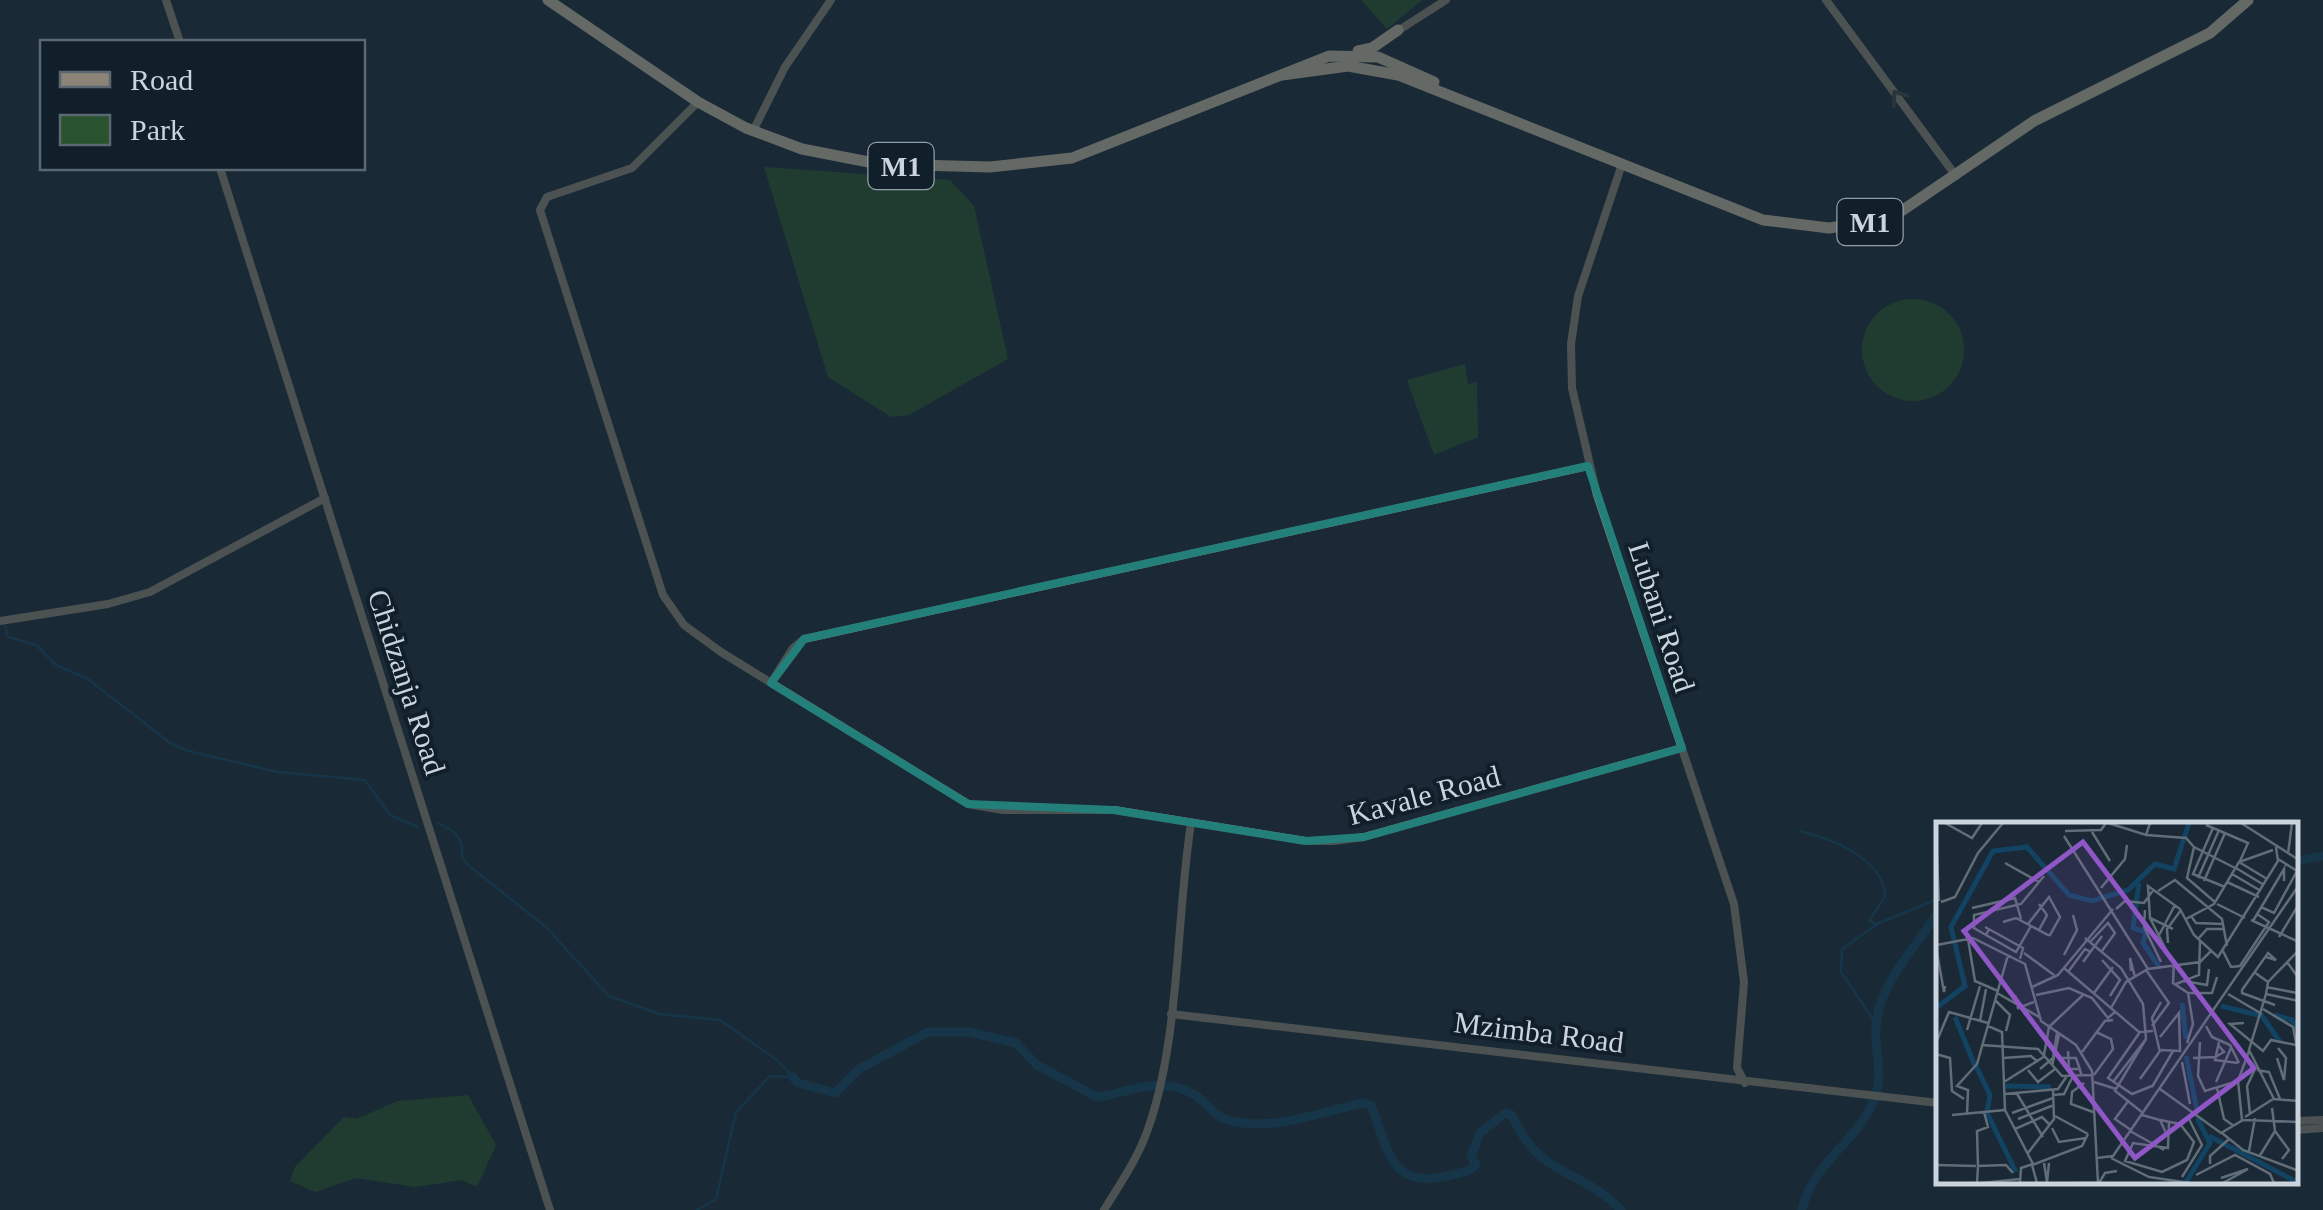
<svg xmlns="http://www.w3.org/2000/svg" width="2323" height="1210" viewBox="0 0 2323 1210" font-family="Georgia,serif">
  <rect width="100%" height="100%" fill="#1a2935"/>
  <!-- green -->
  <g fill="#29532e">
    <path d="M1361,0H1422L1387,29Z"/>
    <path d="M764,167L950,180L974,206L1008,359L909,415L891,417L828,377Z"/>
    <circle cx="1913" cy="350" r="51"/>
    <path d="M1465,364L1468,384L1477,382L1478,437L1434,455L1407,380Z"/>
    <path d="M468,1095L496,1145L477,1187L462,1180L415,1187L356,1178L315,1192L290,1181L295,1167L344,1117L356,1119L398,1101Z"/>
  </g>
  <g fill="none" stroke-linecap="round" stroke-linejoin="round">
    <!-- stream -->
    <g stroke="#124363" stroke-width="2.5">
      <path d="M5,626L8,637L36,645L56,665L88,679L170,743L188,751L278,772L365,780L390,815L418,827"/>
      <path d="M438,823C456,832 463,836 462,857L468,865L546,927L609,996L659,1014L720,1020L777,1060L793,1077"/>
      <path d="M1800,831C1833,839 1884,859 1885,897L1869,921L1876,924"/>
      <path d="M1876,1024L1841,972L1842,949L1879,923L1938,899"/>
      <path d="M697,1210L716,1199L736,1112L770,1076L792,1077"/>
    </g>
    <!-- river -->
    <g stroke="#124363" stroke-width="9">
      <path d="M2296,861L2323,856"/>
      <path d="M793,1077L798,1083L835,1093L859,1069L928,1032H969L1016,1043L1037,1065L1097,1097C1129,1092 1163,1075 1195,1095C1206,1102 1213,1115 1225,1119C1268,1134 1322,1111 1364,1103L1371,1105C1388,1147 1389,1190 1447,1176C1458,1173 1467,1173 1476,1165L1471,1156L1480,1133L1505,1113L1512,1115C1539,1179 1582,1168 1621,1210"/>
      <path d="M1802,1210C1812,1163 1856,1143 1873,1102C1885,1075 1874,1053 1876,1026C1879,983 1915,948 1938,913"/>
    </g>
    <!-- secondary -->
    <g stroke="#8b8477" stroke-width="8">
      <path d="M166,0L180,42"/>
      <path d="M1826,0L1956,176"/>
      <path d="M1396,32L1446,0"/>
      <path d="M698,102L632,168L547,197L540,210L663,595L684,625L721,652L968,804L1003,810H1114L1306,841H1334L1364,837L1682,748"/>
      <path d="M753,131L785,67L831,0"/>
      <path d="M1622,164L1578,296L1571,344L1572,388L1597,495L1734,904L1744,982L1737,1068L1745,1083"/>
      <path d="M220,168L550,1210"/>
      <path d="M0,621L108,604L150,592L325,498"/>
      <path d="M771,683L793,648L804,639L1588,466"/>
      <path d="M1171,1014L1938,1103"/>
      <path d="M2296,1121L2323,1120"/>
      <path d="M2296,1130L2323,1128"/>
      <path d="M1104,1210C1120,1184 1138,1158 1148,1129C1180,1038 1176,920 1191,823"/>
    </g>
    <!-- highway -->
    <g stroke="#bfb5a1" stroke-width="11">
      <path d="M548,0L698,102L746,128L802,149L879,164L990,167L1072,158L1329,56L1378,57L1434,82"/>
      <path d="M1358,51L1372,48L1398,30"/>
      <path d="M1282,75L1348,66L1398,75L1763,220L1829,228L1870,222L1900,212L2034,121L2210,33L2248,0"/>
    </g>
  </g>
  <!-- one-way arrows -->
  <defs><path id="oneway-chevron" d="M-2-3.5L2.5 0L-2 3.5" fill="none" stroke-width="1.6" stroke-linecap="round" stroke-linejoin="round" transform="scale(2.5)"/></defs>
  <use stroke="#3c4246" href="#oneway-chevron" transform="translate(1898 97) rotate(-126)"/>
  <!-- marked area -->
  <path d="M0 0H2323V1210H0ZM1588,466L1682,748L1364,837L1306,841L1114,810L968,804L771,683L804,639Z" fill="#1a2935" fill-opacity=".55" fill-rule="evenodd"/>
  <path fill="none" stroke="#227f79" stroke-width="8" stroke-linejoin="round" d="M1588,466L1682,748L1364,837L1306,841L1114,810L968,804L771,683L804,639Z"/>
  <g text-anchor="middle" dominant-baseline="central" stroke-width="8" stroke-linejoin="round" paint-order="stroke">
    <!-- shield labels -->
    <g fill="#111f2b" stroke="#939ea7" stroke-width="2.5">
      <rect x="868.5" y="143" width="65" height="46" rx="8"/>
      <rect x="1837.5" y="199" width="65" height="46" rx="8"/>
    </g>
    <g font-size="28" font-weight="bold" fill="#cbd4dc">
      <text x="901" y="166">M1</text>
      <text x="1870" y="222">M1</text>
    </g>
    <!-- street labels -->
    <g font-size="30" fill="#cbd4dc" stroke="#111f2b">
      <text transform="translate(1662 617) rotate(72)">Lubani Road</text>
      <text transform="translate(407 682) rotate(72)">Chidzanja Road</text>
      <text transform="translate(1424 795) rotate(-15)">Kavale Road</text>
      <text transform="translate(1539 1032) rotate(7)">Mzimba Road</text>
    </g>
  </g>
  <!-- overview -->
  <g transform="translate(1936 822)">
    <rect width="362" height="362" fill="#1a2935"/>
    <path fill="none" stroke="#124363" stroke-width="5" d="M203,61L197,106L210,110L207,121L223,145M246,181L250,217M285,184L326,194L344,220M0,186L29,164L15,105L57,29L91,25L133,73L156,79L192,68L219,42L238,47L253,1M338,193L356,198L363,210M19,195L39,244M250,234L261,288M40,244L54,273L51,290M70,264L115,265M51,291L80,350M273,314L363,361M250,360L274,321L261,296"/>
    <path fill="none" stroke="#616d78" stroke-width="2.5" d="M9,1L36,16L46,1M172,1L210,13L214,1M305,1L363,38M270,3L312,21L304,39M277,6L257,52L289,65M129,9L165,8L170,1M156,10L174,39M210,13L250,16L258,25M128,14L212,147M0,16L3,79M352,32L356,1M303,40L331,57M69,41L103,60M300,46L328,63M296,52L325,69M262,56L283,8M268,59L289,11M291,60L323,75M165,66L189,37L191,23M222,69L239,58L286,97L291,124M5,80L19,75L42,31L67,1M280,81L251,56L258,25L299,46M281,82L309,96M325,85L338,91L361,49L342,37M36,86L79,76L85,97M180,87L189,79L208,81L218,67M209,88L208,105L225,140M255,94L260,101L287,102M214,96L235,138M250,97L278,82L303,40L337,28M315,98L363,120M317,99L348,47V59M67,100L80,96L112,113H114L124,95L113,75L92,102M49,105L87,126L84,137M53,107L50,113L38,106V93L85,82L108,54M237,107L214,96L212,64L244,87L258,113L282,135L342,39L340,25M103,108L111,93L103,82M50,113L80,130L95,104M222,115L239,83M343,115L363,82M149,116L185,146L207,182L210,217L180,267L158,260M32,117L39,159L62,169M262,117L271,107H288M154,120L172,101L179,111L166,129M232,121L231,107L245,88M1,123L37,116L89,142L105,199L140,223L156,249L162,361M0,125L8,170L9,164M287,129L295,145L304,144L333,100L321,92M88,131L118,153M128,133L141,108L137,93M330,135L340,138L332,131L306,168V171L339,183M166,138L184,158L174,174M238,139L237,161L252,171H276L281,155M147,140L166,114M351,140L361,154V180M128,146L203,210L217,209M210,148L233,181L216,204M195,149L194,136L199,155M132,150L149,127L155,130M318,150L332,160L330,172L363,179M248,159L271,163L273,147M332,160L363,128M240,162L263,153L264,119M96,165L122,153L177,87M330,165L361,171M61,171L105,196M158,171L177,145M292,172L326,192M330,172L313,228L338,277M79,173L82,186L98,180M100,173L133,166L156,176L172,196L179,190M59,178L74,193L70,209M175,186L190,160L212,147L264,140L275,129M327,187L357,205L363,236M44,199L50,167M308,201L294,202L327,229L335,218L360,223M52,204L66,210L69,288L97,342L85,346L84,361M270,204L276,215L294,223L303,241M31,208L44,164M204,210L172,256L196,272L216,264M224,215L243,191L244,229L225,228M264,220L262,254L269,269L302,259M283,220L279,238L302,241M0,221L13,190L52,201M251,221L257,202L252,171M46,223L102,227L126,254L156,253M132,229L133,247H145M146,230L169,199L177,198M224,230L216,196L225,180M0,232L14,236L16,269L28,277M108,233L113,205L148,172M67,236L95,234L102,240M122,236H140L146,254M257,236L279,235L288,230L283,224M341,236L348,258L350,236L342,226M246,240L254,282M116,244L123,213M104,247L117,236L121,211M92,248L102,260L119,247M321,248L333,250L344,277M158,253L177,227L175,217L160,210M204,257L224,229M68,260L109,234M177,260L210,217M280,260L295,226M148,261L136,270L135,282L157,290M216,265L237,229M281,266L288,297L298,304M224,267L285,311L307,298L363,300M178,268L207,291M80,270L107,315M69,272L122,267L131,254M117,273L128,272L137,254M193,278L179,297L195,308M336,286L339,309L353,328L346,337M76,291L117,276M31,292L32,268L21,264L41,242L72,133M314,292L311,264L319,247M16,293L69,288M206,293L224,298L231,313M119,294L152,312M309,295L337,277L363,279M82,297L118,283M224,298L244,302L258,320L251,338L226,350L189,339L197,321L232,326L233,301M306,298L302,259L313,229M116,306L123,320L150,316M79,307L106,295L114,303M194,309L228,328M286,311L307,328L363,349M313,329L319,296M92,331L118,297L117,267M323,335L339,309M161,336L177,334L363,63M175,336L213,355L254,361M108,341L111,360L113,341M274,342V334L293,317M0,343L40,344M42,345L41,309L52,305L48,290M260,353L299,333L334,352L338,361M246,355L266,323L253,297L259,289M285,356L312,347L287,361M41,361L42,344L70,343L77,351M45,361L84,357M101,361L96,343L146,324L152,312M139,361H163L169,351L181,349"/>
    <path fill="#8f56c6" fill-opacity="0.15" stroke="#8f56c6" stroke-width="5" d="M147,20L318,246L199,336L28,109Z"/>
    <rect width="362" height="362" fill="none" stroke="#cbd4dc" stroke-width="5"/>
  </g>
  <!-- legend -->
  <rect x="40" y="40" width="325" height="130" fill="#111f2b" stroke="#5b6772" stroke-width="2.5"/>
  <rect x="60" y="72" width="50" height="15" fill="#8b8477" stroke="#5b6772" stroke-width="2.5"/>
  <text x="130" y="90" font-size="30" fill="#cbd4dc">Road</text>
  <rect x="60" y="115" width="50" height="30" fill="#29532e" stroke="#5b6772" stroke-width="2.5"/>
  <text x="130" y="140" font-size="30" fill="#cbd4dc">Park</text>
</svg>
